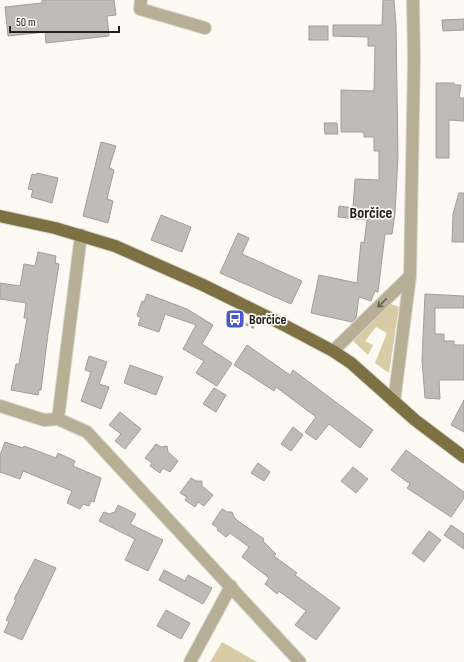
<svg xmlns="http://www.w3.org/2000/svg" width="464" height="662" viewBox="0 0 464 662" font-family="'Sofia Sans Condensed',sans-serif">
  <rect width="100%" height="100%" fill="#fcfaf2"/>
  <!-- green -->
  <g fill="#d7cca6">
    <path d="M388,303L399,307L389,373L375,363L387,333L376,327L365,341L373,345L368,355L352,340Z"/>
    <path d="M222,642L257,662H210Z"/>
  </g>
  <!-- building -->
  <g fill="#bebcb5" stroke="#a09e97">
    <path d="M42,0H114L116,15L107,16L109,36L46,43L45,32L8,36L5,7L42,3Z"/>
    <path d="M383,0H394L396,25L398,156L395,213L392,234H385L378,292L375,291L371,301L359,297L356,318L352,322L311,313L319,275L357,283L361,242L364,243L367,220L338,217L339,206L353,208L355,179L379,180V151H374V137H364V132H341V90L374,91L375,46H368V37L333,36V25H382Z"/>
    <path d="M464,19V30L443,31L442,20Z"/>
    <rect x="309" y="26" width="19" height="14"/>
    <path d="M436,83H454V85H461L459,98H464V121L449,120V158H436Z"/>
    <path d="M324,123H337L338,134H325Z"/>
    <path d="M101,142L116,146L109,168L114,170L107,199L113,201L108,223L83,216Z"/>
    <path d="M37,173L58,178L52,203L31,197L33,190L28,189L32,174L36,175Z"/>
    <path d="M459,193H464V242H452L453,214Z"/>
    <path d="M161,215L191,227L182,252L151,240Z"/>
    <path d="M238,233L249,238L242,254L302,281L291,304L220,273Z"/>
    <path d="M38,252L56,256L55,263L59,264L48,334L41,390H39L38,395L11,390L16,364H19L27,318H24L26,303L0,299V283L20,286L24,264L35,266Z"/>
    <path d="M147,294L187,309L213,325L202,344L232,363L217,386L196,373L204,361L183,349L196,325L165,314L159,332L138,325L141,317L137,316L142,301L144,302Z"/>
    <path d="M425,294L464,296V308H435V334H444V341H454V345H464V380H439L440,399L425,398L422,360Z"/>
    <path d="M247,345L290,375L293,370L373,430L360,448L329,424L316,440L305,432L316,417L276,387L274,391L234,365Z"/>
    <path d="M89,356L107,362L99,384L109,387L101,409L81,401L91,372L85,370Z"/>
    <path d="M130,365L163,377L156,395L124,383Z"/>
    <path d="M214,388L226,395L216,412L203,404Z"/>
    <path d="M464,400V432L451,425Z"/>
    <path d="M120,412L141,429L125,449L115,441L121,434L109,425Z"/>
    <path d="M293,427L303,435L291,451L281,444Z"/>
    <path d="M5,442L23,448L24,446L56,458L58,453L75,461L73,466L101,478L94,502L91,501L89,506L83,504L80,509L67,503L72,491L23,471L20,479L0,472V455Z"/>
    <path d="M156,444L161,447L167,446L168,452L178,461L170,472L163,468L160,473L150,466L152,463L145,458Z"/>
    <path d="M406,450L464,492V498L451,517L407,488L410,484L391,470Z"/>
    <path d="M258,463L270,472L264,481L251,473Z"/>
    <path d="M353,467L368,479L356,493L341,481Z"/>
    <path d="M191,478L196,481H202V486L213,495L204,506L198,502L195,507L185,500L187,497L180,493Z"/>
    <path d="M118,505L136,514L130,524L163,540L148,571L125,560L135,539L99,521L104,512L109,514L115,512Z"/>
    <path d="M222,509L227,512H232L234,517L238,521L264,539L263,541L276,554L274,556L297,573L295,575L340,608L316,640L295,625L306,611L279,591L277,594L265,584L269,578L242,557L249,547L230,533L226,537L217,530L218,528L212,524Z"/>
    <path d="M451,525L464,534V549L444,535Z"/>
    <path d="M429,531L441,540L424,562L412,553Z"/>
    <path d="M35,559L56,568L22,640L4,632L9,622L6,620L16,600L14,599Z"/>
    <path d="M164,570L185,581L188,575L212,588L203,604L159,580Z"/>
    <path d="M166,610L190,623L181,639L157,626Z"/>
  </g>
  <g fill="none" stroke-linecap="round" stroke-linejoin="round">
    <!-- minor casing -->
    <g stroke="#d9d7d0" stroke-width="14">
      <g id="minor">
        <path d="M141,0L140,9L205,28"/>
        <path d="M81,235L58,419L87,432L300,662"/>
        <path d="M333,351L410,276"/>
        <path d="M394,402L410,276L414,60L413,0"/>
        <path d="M0,406L44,420L58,419"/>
        <path d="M190,662L231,586"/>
      </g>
    </g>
    <!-- major casing -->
    <g stroke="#d9d7d0" stroke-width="14">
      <path id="major" d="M0,216L55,228L115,246L203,285L282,324L333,351L351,363L415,420L464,457"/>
    </g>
    <!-- path -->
    <path stroke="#a2a09a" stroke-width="2.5" stroke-dasharray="3 3" stroke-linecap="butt" d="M235,319L254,328L256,326"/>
    <!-- minor -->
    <use href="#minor" stroke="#b6af96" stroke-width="12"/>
    <!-- major -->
    <use href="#major" stroke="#7d7042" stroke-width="12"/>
  </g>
  <!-- one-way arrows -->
  <defs><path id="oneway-shaft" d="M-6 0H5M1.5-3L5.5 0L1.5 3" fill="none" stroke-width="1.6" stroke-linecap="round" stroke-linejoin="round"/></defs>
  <use stroke="#656154" href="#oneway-shaft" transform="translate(382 303) rotate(136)"/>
  <!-- icons -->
  <defs>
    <g id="bus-square" transform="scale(1)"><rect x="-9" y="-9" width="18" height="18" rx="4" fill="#4a58cd" stroke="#fcfaf2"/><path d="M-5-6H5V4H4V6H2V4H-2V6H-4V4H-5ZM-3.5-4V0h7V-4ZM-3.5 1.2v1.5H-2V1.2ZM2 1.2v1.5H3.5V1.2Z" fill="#fff"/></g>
  </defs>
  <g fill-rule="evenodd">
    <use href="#bus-square" x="235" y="319"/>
  </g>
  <g text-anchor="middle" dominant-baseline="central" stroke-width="3.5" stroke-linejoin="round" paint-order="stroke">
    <!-- poi labels -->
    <g font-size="14" font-weight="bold" fill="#22211e" stroke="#fcfaf2" text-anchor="start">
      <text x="249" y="319">Borčice</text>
    </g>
    <!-- quarter labels -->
    <g font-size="16" font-weight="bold" fill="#22211e" stroke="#fcfaf2">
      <text x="371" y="213">Borčice</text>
    </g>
  </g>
  <!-- scale -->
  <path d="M10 26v6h109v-6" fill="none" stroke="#22211e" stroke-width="2"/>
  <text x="16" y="26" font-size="12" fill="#22211e" stroke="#fcfaf2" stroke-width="3" paint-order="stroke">50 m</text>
</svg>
